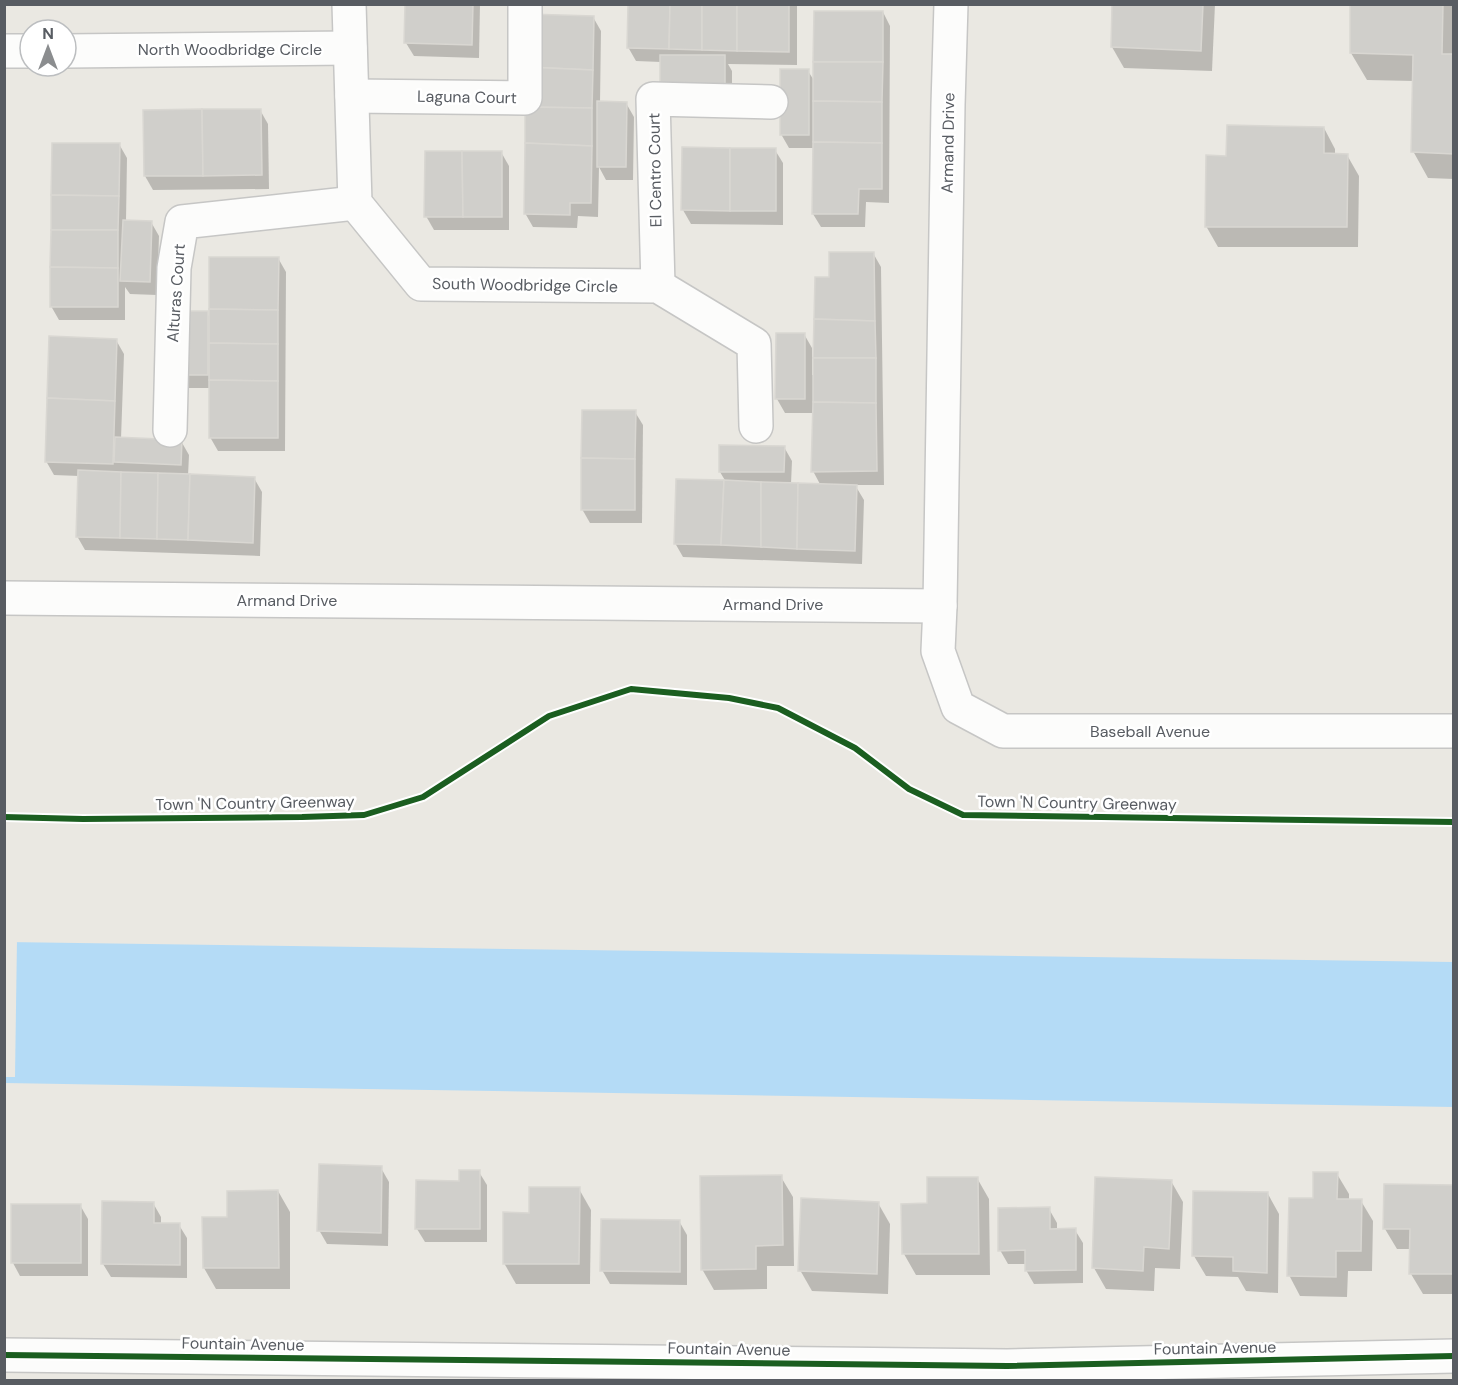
<svg xmlns="http://www.w3.org/2000/svg" width="1458" height="1385" viewBox="0 0 1458 1385" font-family="'DM Sans',sans-serif">
  <rect width="100%" height="100%" fill="#eae8e2"/>
  <!-- water -->
  <path fill="#b4dbf6" d="M6,942L1453,962V1107L5,1083Z"/>
  <!-- pier -->
  <path fill="#eae8e2" d="M5,939H17L15,1077H5Z"/>
  <!-- shadow -->
  <g fill="#0003">
    <path d="M406,4H480L479,58L414,56L406,43Z"/>
    <path d="M629,4H797V65L728,64L732,71V98L661,62L636,61L628,47Z"/>
    <path d="M1114,4H1215L1212,71L1124,68L1112,47Z"/>
    <path d="M1352,4H1454V179L1428,178L1413,151L1414,81L1367,80L1351,53Z"/>
    <path d="M883,12L890,26L889,203L866,202L865,227H821L813,214L814,148H789L781,134L808,71L815,82Z"/>
    <path d="M593,17L601,31L600,103H626L634,117L633,180H606L599,167L598,217L578,216L577,228L533,227L525,213Z"/>
    <path d="M260,110L268,124L269,189L153,190L145,176Z"/>
    <path d="M1324,128L1335,149V155H1347L1359,176L1358,247H1218L1206,226L1228,157Z"/>
    <path d="M119,144L127,158L126,221L151,222L159,236L157,295L130,294L125,287V320H59L51,306Z"/>
    <path d="M775,150L783,163V225L691,224L683,210Z"/>
    <path d="M501,152L509,166V230H434L426,216Z"/>
    <path d="M873,253L881,267L884,485H855L864,500L862,564L683,557L675,543L726,482L720,472L784,447L792,461L791,484L821,486L813,471L814,413H785L777,399V334H804L812,348V375H815L830,278Z"/>
    <path d="M278,258L286,272L285,451H218L210,437L211,388H188L180,375L207,313L211,320Z"/>
    <path d="M116,340L124,354L121,439L181,441L189,455L188,476L254,478L262,492L260,556L85,550L77,536L79,476L54,475L46,461Z"/>
    <path d="M635,412L643,425L642,523H590L582,509Z"/>
    <path d="M381,1168L389,1182L388,1246L327,1244L319,1230Z"/>
    <path d="M479,1172L487,1185V1242H425L417,1229L461,1183Z"/>
    <path d="M1337,1174L1349,1194V1201H1361L1373,1221L1372,1271H1348L1347,1297L1300,1296L1289,1275L1314,1200Z"/>
    <path d="M781,1177L793,1197L794,1266H767V1289L714,1290L702,1269Z"/>
    <path d="M977,1178L989,1199L990,1275H916L904,1254L903,1205H928Z"/>
    <path d="M1097,1179L1171,1181L1183,1202L1180,1269L1155,1268L1154,1291L1106,1289L1094,1268Z"/>
    <path d="M1454,1187V1294H1423L1411,1274V1249H1397L1385,1229Z"/>
    <path d="M579,1189L591,1210L590,1284H516L504,1263Z"/>
    <path d="M278,1191L290,1212V1289H216L204,1268L203,1219L229,1218Z"/>
    <path d="M1268,1194L1279,1214L1278,1293L1246,1291L1238,1277L1206,1276L1194,1256Z"/>
    <path d="M153,1203L161,1217V1224L179,1225L187,1238V1278L111,1277L103,1264Z"/>
    <path d="M878,1203L890,1224L888,1294L812,1291L800,1270Z"/>
    <path d="M80,1205L88,1219V1276H20L13,1263Z"/>
    <path d="M1049,1209L1057,1223V1230H1075L1083,1243V1283L1034,1284L1026,1270V1264H1008L1000,1250Z"/>
    <path d="M679,1221L687,1235V1285L610,1284L602,1270Z"/>
  </g>
  <!-- building -->
  <g fill="#d0cfcb" stroke="#d9d7d2" stroke-width="1.5">
    <path d="M405,4H473L472,45L404,43Z"/>
    <path d="M628,4H670L669,49L627,48Z"/>
    <path d="M670,4H702V50L669,49Z"/>
    <path d="M702,4H737V51L702,50Z"/>
    <path d="M737,4H789V52L737,51Z"/>
    <path d="M1112,4H1203L1201,51L1111,47Z"/>
    <path d="M1350,4H1443L1442,54H1454V154L1411,152L1413,55L1350,53Z"/>
    <path d="M814,11H883V62H813Z"/>
    <path d="M527,14L594,16L593,70L526,67Z"/>
    <rect x="660" y="55" width="65" height="30"/>
    <path d="M813,62H883L882,102L813,101Z"/>
    <path d="M526,67L593,70L592,108L525,107Z"/>
    <rect x="780" y="69" width="29" height="66"/>
    <path d="M597,101L627,102L626,167H597Z"/>
    <path d="M813,101L882,102V143L813,142Z"/>
    <path d="M525,107L592,108V146L525,143Z"/>
    <path d="M202,109L203,176H144L143,110Z"/>
    <path d="M202,109H261L262,175L203,176Z"/>
    <path d="M1227,125L1324,127V153L1348,154L1347,227H1205L1206,155L1226,156Z"/>
    <path d="M813,142L882,143V189H859L858,214H812Z"/>
    <path d="M52,143H120L119,196L51,195Z"/>
    <path d="M525,143L592,146L591,203H570V215L524,214Z"/>
    <path d="M682,147L730,148V211L681,210Z"/>
    <rect x="730" y="148" width="46" height="63"/>
    <path d="M425,151H462L463,217H424Z"/>
    <path d="M462,151H502V217H463Z"/>
    <path d="M51,195L119,196L118,230H51Z"/>
    <path d="M123,220L152,221L150,282L120,281Z"/>
    <path d="M51,230H118V268L50,267Z"/>
    <path d="M829,252H874L875,321L814,319L815,277H829Z"/>
    <path d="M209,257H279L278,310L209,309Z"/>
    <path d="M50,267L118,268V307H50Z"/>
    <path d="M209,309L278,310V344L209,343Z"/>
    <path d="M179,311H208V375H178Z"/>
    <path d="M814,319L875,321L876,358H813Z"/>
    <path d="M776,333H805V399H775Z"/>
    <path d="M49,336L117,339L115,401L47,398Z"/>
    <path d="M209,343L278,344V381L209,380Z"/>
    <path d="M813,358H876V403L813,402Z"/>
    <path d="M209,380L278,381V438H209Z"/>
    <path d="M47,398L115,401L113,464L45,462Z"/>
    <path d="M813,402L876,403L877,471L811,472Z"/>
    <path d="M582,410H636L635,459L581,458Z"/>
    <path d="M115,437L182,440L181,465L114,462Z"/>
    <path d="M719,445L785,446L784,472H719Z"/>
    <path d="M581,458L635,459V510H581Z"/>
    <path d="M78,470L121,472L120,538L76,537Z"/>
    <path d="M121,472L158,473L157,539L120,538Z"/>
    <path d="M158,473L190,474L188,540L157,539Z"/>
    <path d="M190,474L255,477L253,543L188,540Z"/>
    <path d="M676,479L724,480L721,545L674,544Z"/>
    <path d="M724,480L761,482V547L721,545Z"/>
    <path d="M761,482L798,483L797,549L761,547Z"/>
    <path d="M798,483L857,485L855,551L797,549Z"/>
    <path d="M319,1164L382,1166L381,1233L317,1231Z"/>
    <path d="M459,1170H480V1229H415L416,1180L459,1181Z"/>
    <path d="M1313,1172H1338L1337,1199H1362L1361,1251H1336V1277L1287,1276L1289,1198H1313Z"/>
    <path d="M782,1175L783,1245L756,1246V1269L701,1270L700,1176Z"/>
    <path d="M927,1177H978L979,1254H902L901,1204L927,1203Z"/>
    <path d="M1095,1177L1172,1180L1169,1249L1144,1247L1143,1271L1092,1268Z"/>
    <path d="M1384,1184L1454,1185V1274H1409L1410,1229H1383Z"/>
    <path d="M529,1187H580L579,1264H503V1212L529,1213Z"/>
    <path d="M278,1190L279,1268H203L202,1217H227V1191Z"/>
    <path d="M1193,1191L1268,1192L1267,1273L1233,1271V1257L1192,1256Z"/>
    <path d="M801,1198L879,1202L877,1274L798,1271Z"/>
    <path d="M102,1201L154,1202V1223H180V1265L101,1264Z"/>
    <rect x="11" y="1204" width="70" height="59"/>
    <path d="M1050,1207V1229L1076,1228V1270L1025,1271V1250L998,1251V1208Z"/>
    <path d="M601,1219L680,1220V1272L600,1271Z"/>
  </g>
  <g fill="none" stroke-linecap="round" stroke-linejoin="round">
    <!-- minor casing -->
    <g stroke="#c6c6c5" stroke-width="36">
      <g id="minor">
        <path d="M349,4L355,203L421,284L658,286L754,344L756,426"/>
        <path d="M951,4L948,105L940,606L938,651L958,707L1003,731H1454"/>
        <path d="M4,51H30"/>
        <path d="M66,51L350,48"/>
        <path d="M352,96L525,98V4"/>
        <path d="M658,286L653,99L771,102"/>
        <path d="M170,430L174,268L182,222L355,203"/>
        <path d="M4,598L940,606"/>
        <path d="M4,1355L1007,1366L1454,1356"/>
      </g>
    </g>
    <!-- minor -->
    <use href="#minor" stroke="#fcfcfb" stroke-width="33"/>
    <!-- cycleway casing -->
    <g stroke="#fff" stroke-width="10">
      <g id="cycleway">
        <path d="M4,817L83,819L302,817L364,815L423,797L549,716L631,689L729,698L778,708L855,748L909,789L963,815L1454,822"/>
        <path d="M4,1355L1007,1366L1454,1356"/>
      </g>
    </g>
    <!-- cycleway -->
    <use href="#cycleway" stroke="#1b5e20" stroke-width="6"/>
  </g>
  <g text-anchor="middle" dominant-baseline="central" stroke-width="5" stroke-linejoin="round" paint-order="stroke">
    <!-- street labels -->
    <g font-size="16" fill="#585c62" stroke="#fff">
      <text x="230" y="49">North Woodbridge Circle</text>
      <text transform="translate(467 97) rotate(1)">Laguna Court</text>
      <text transform="translate(948 143) rotate(-89)">Armand Drive</text>
      <text transform="translate(655 170) rotate(-91)">El Centro Court</text>
      <text transform="translate(525 285) rotate(1)">South Woodbridge Circle</text>
      <text transform="translate(176 293) rotate(-86)">Alturas Court</text>
      <text x="287" y="600">Armand Drive</text>
      <text x="773" y="604">Armand Drive</text>
      <text x="1150" y="731">Baseball Avenue</text>
      <text transform="translate(255 803) rotate(-1)">Town 'N Country Greenway</text>
      <text transform="translate(1077 803) rotate(1)">Town 'N Country Greenway</text>
      <text transform="translate(243 1344) rotate(1)">Fountain Avenue</text>
      <text transform="translate(1215 1348) rotate(-1)">Fountain Avenue</text>
      <text transform="translate(729 1349) rotate(1)">Fountain Avenue</text>
    </g>
  </g>
  <!-- border -->
  <rect width="1458" height="1385" fill="none" stroke="#585c62" stroke-width="12"/>
  <!-- north arrow -->
  <g transform="translate(48 48)"><circle r="28" fill="#ffffff" stroke="#bcbec0" stroke-width="1.5"/>
  <path d="M0-4.5L10 22L0 15L-10 22Z" fill="#8b8d8f"/>
  <text y="-9" font-size="16" font-weight="bold" text-anchor="middle" fill="#585c62">N</text>
  </g>
</svg>
